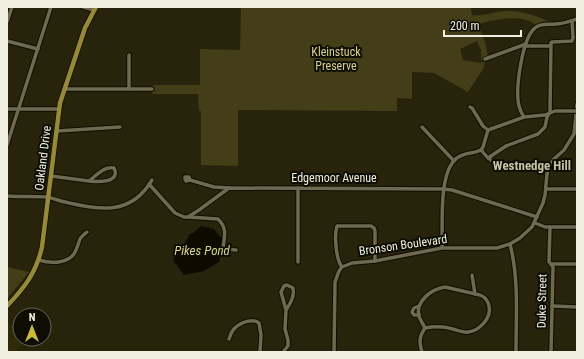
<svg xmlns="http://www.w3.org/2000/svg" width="584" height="359" viewBox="0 0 584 359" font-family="'Roboto Condensed',sans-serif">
  <rect width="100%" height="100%" fill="#27240b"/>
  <!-- built -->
  <path fill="#2f2b09" d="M7,321L20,333V339H27L16,350V352H7Z"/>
  <!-- green -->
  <g fill="#433e18">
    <path d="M241,7H471L472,15C484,17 494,11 506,11C525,11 536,16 552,23L537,27C525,12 495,20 479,24V26L486,45L488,57L481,60V50L477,41L460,49L463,60L481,63L485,61L483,69L468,92L434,73L412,72V99L397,98V111L238,110V166L201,165V111H199L198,94H152L153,85H200V49L240,50Z"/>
    <path d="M7,267L29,272L7,299Z"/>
  </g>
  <!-- water -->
  <path fill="#0e0a00" d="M201,226L214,229L220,237H224L219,262L204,271L184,275L173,260L176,253L182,248L190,234L193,233Z"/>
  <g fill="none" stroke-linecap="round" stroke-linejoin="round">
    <!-- minor casing -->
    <g stroke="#100d00" stroke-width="5.5">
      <g id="minor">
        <path d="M83,7L94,10"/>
        <path d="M7,22L12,7"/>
        <path d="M7,41L38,49"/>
        <path d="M525,46H550"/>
        <path d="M485,59L526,44"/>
        <path d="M64,89H152"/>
        <path d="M129,89V55"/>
        <path d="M470,107L472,108L483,126L488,130L524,117L545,115L555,111H572"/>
        <path d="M7,109H59"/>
        <path d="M524,117C522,114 520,110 519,106C515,90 522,38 535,28C541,23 548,25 556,24C563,24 570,21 577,19"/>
        <path d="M422,127L454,161"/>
        <path d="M57,131L120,127"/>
        <path d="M7,145L51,7"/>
        <path d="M481,150C484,154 488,158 492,161C508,170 532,170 549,166"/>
        <path d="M481,150L483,147L488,130"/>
        <path d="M488,158L506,146L538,134L545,127L547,117L550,112L551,43L552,42L572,41L573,38L572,21"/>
        <path d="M51,176L89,181C97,175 104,166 114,168C121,183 98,182 89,181"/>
        <path d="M190,180L189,177H185V179L186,181L190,180L214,187L229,188"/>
        <path d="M149,184L175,213L184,217H188L199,210L229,188L443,189L452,190L537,217"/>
        <path d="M546,189H577"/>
        <path d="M7,196C20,197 34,196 47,197C53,198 59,201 65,202C100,210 131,216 152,180"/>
        <path d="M189,217L218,219C227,228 225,235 223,247L227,249L236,250"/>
        <path d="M535,223L545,227H577"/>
        <path d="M550,227L549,262L553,267L551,352"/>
        <path d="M510,244C519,279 516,316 516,352"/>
        <path d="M442,248C443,225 438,172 457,158C464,152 473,154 481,150"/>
        <path d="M39,260C51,264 71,264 76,250C81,239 77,240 87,232"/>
        <path d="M298,262V188"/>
        <path d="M551,264H577"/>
        <path d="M342,267C336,260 334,235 337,226H371L374,228L375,231V261"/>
        <path d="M472,275L475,294"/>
        <path d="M445,287L480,295C485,297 488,301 489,306C492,318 479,331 468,332C463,333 457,330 453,329C443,326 435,326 425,328C423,324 420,320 419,316C415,301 432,289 445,287Z"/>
        <path d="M553,306L577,307"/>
        <path d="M419,315H414L412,312L414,308L419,306"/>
        <path d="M229,339C230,336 232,330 235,328C241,322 253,318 259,323L261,335L260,352"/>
        <path d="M283,352L288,346V340L285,329L286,310L281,292L284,286L287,285L293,288C295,296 291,303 286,310"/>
        <path d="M334,352L335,282L339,271L342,267L352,263L375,261L442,248H497L510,244L520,238L532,227L543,203L545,195L547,174L549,166L554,159L564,150L574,134L577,104"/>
        <path d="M422,352C419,342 419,337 425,328"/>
      </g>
    </g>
    <!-- major casing -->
    <g stroke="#100d00" stroke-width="6">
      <path id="major" d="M7,306C25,287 36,273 42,247L60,103L85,28L96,7"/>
    </g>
    <!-- minor -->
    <use href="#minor" stroke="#6e6a50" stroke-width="3.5"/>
    <!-- major -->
    <use href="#major" stroke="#958a39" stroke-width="4.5"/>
    <!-- minor-bridge casing -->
    <g stroke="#100d00" stroke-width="5.5" stroke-linecap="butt">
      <path id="minor-bridge" d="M572,111H577"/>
    </g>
    <!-- minor-bridge -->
    <use href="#minor-bridge" stroke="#6e6a50" stroke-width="3.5"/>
  </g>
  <g text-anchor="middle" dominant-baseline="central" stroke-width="4" stroke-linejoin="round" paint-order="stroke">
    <!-- park labels -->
    <g font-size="12" fill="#dad28f" stroke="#0e0d04">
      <text x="336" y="52">Kleinstuck<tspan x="336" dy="14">Preserve</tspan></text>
    </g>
    <!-- street labels -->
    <g font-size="12" fill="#f1efe0" stroke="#0e0d04">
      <text transform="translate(43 158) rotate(-83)">Oakland Drive</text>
      <text x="334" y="178">Edgemoor Avenue</text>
      <text transform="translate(403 245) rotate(-8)">Bronson Boulevard</text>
      <text transform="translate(542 301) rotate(-89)">Duke Street</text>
    </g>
    <!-- neighbourhood labels -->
    <g font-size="13" font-weight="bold" fill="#c6c2a5" stroke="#0e0d04">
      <text x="532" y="165">Westnedge Hill</text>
    </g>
    <!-- water labels -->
    <g font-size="13" font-style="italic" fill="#d8cf8d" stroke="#0e0d04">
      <text x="202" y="250">Pikes Pond</text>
    </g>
  </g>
  <!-- border -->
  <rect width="584" height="359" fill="none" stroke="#f1efe0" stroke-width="16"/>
  <!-- north arrow -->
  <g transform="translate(32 327)"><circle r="19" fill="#0e0d04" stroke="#69675c"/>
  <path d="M0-3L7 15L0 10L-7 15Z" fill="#caba39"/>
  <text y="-6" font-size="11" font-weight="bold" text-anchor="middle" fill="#f1efe0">N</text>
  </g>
  <!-- scale -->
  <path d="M444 30v6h77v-6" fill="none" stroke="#f1efe0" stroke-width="2"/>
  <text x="450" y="30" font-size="12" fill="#f1efe0" stroke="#0e0d04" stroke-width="3" paint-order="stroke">200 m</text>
</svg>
